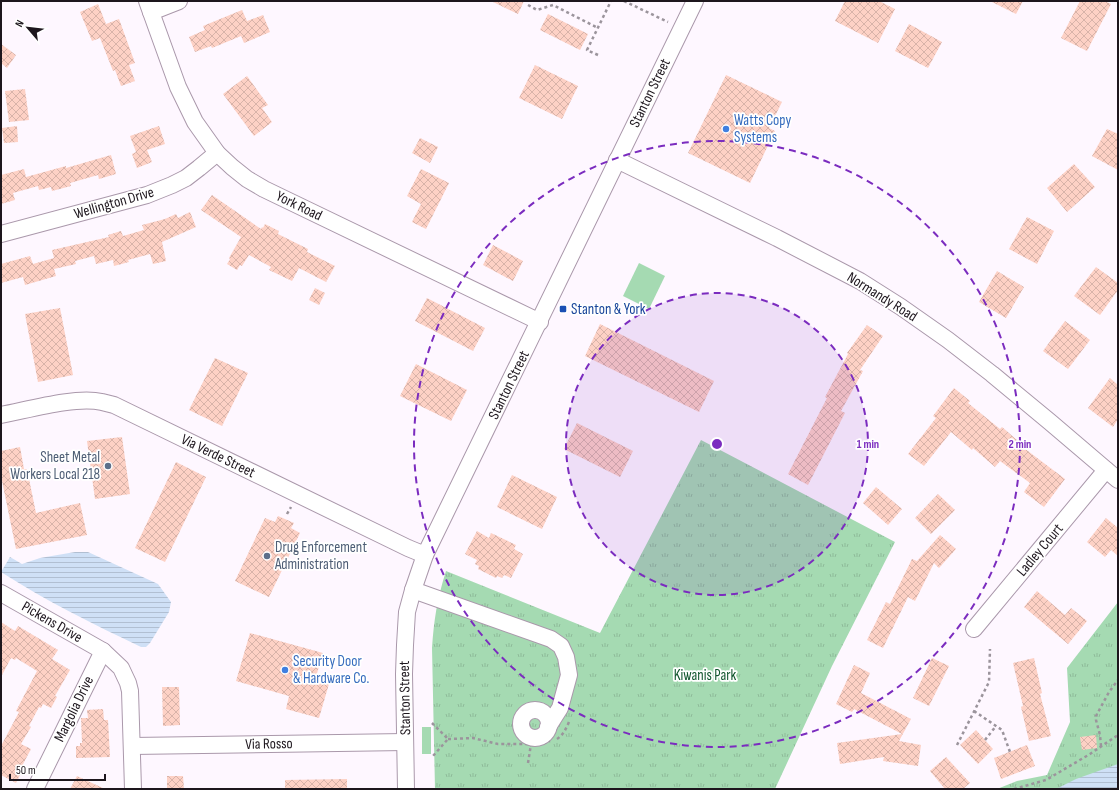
<svg xmlns="http://www.w3.org/2000/svg" width="1119" height="790" viewBox="0 0 1119 790" font-family="'Sofia Sans Condensed',sans-serif">
  <defs>
    <pattern id="park-tufts" width="24" height="20" patternUnits="userSpaceOnUse"><rect width="24" height="20" fill="#a5dab2"/><path d="M3 7l-1-3M5 7V3M7 7l1-3M15 17l-1-3M17 17v-4M19 17l1-3" fill="none" stroke="#8eba99"/></pattern>
    <pattern id="water-rules" width="6" height="5" patternUnits="userSpaceOnUse"><rect width="6" height="5" fill="#cfe0f6"/><path d="M0 2.5h6" fill="none" stroke="#b1bfd2"/></pattern>
    <pattern id="building-cross-hatch" width="8" height="8" patternUnits="userSpaceOnUse"><rect width="8" height="8" fill="#fdd1c5"/><path d="M0 0l8 8M0 8l8-8" fill="none" stroke="#d8b3a9"/></pattern>
  </defs>
  <rect width="100%" height="100%" fill="#fef7ff"/>
  <!-- grass -->
  <g fill="#a5dab2">
    <path d="M639,263L665,276L649,309L623,296Z"/>
    <rect x="422" y="727" width="9" height="27"/>
  </g>
  <!-- park -->
  <g fill="url(#park-tufts)">
    <path d="M701,440L895,542L832,666L775,789H435L432,648C434,620 437,599 446,571L600,633Z"/>
    <path d="M1118,602V789H997L1017,781L1047,775L1070,722L1067,668Z"/>
  </g>
  <!-- water -->
  <g fill="url(#water-rules)">
    <path d="M75,552H88L158,584L171,602L169,612L150,643L146,647H141C93,624 46,601 1,572L10,557L22,564L40,558Z"/>
    <path d="M1118,764V789H1056L1076,779Z"/>
  </g>
  <!-- building -->
  <g fill="url(#building-cross-hatch)">
    <path d="M491,1H524L518,14Z"/>
    <path d="M845,1H879L895,9L878,43L835,21Z"/>
    <path d="M990,1H1023L1016,14Z"/>
    <path d="M1080,1H1105L1111,4L1087,51L1061,38Z"/>
    <path d="M98,4L106,24L119,19L135,63L129,65L135,81L121,86L115,70L113,71L100,38L92,41L80,12Z"/>
    <path d="M242,10L247,21L263,15L270,32L244,43L241,36L212,48L211,46L195,52L189,37L205,30L203,26Z"/>
    <path d="M548,14L588,34L580,50L540,30Z"/>
    <path d="M909,24L942,42L928,68L895,51Z"/>
    <path d="M1,44L16,55L7,68L1,63Z"/>
    <path d="M535,65L578,86L562,119L519,98Z"/>
    <path d="M726,75L782,102L769,128L775,131L750,183L688,153Z"/>
    <path d="M247,76L268,105L262,108L272,122L254,136L223,94Z"/>
    <path d="M25,89L29,120L9,122L5,91Z"/>
    <path d="M17,126L18,142L4,143L2,128Z"/>
    <path d="M159,126L165,144L147,150L152,162L137,168L132,154L136,152L130,136Z"/>
    <path d="M1107,129L1118,134V170L1092,156Z"/>
    <path d="M420,138L438,147L430,163L412,153Z"/>
    <path d="M111,155L116,174L99,179L98,175L70,183L71,186L52,191L51,187L39,190L38,186L13,193L15,200L1,204V175L24,169L26,177L66,166V168Z"/>
    <path d="M1074,164L1095,187L1067,212L1047,188Z"/>
    <path d="M421,169L449,183L426,229L412,222L421,204L407,196Z"/>
    <path d="M212,195L261,229L262,227L263,228L265,224L279,231L278,234L308,249L307,252L335,266L326,282L299,268L292,281L269,270L271,267L249,255L242,266L240,265L237,270L227,264L230,259L229,258L241,237L201,210Z"/>
    <path d="M190,212L196,227L162,242L166,261L153,264L150,254L128,260L129,262L114,266L113,260L96,264L94,256L75,261L76,264L54,269L56,276L25,285L23,277L1,283V264L30,256L33,264L54,258L52,250L109,237L108,235L121,231L123,236L144,230L142,225L165,219L176,214L178,218Z"/>
    <path d="M1027,217L1054,231L1037,264L1009,249Z"/>
    <path d="M493,245L523,261L513,281L483,265Z"/>
    <path d="M1096,267L1118,283V290L1100,315L1074,296Z"/>
    <path d="M997,271L1024,287L1006,318L979,302Z"/>
    <path d="M315,288L325,293L319,305L309,300Z"/>
    <path d="M427,298L485,328L473,351L415,321Z"/>
    <path d="M60,308L73,375L38,382L25,314Z"/>
    <path d="M1065,321L1090,340L1068,369L1043,351Z"/>
    <path d="M600,324L714,381L699,412L585,356Z"/>
    <path d="M867,325L883,336L860,370L863,371L841,411L845,413L808,485L788,474L827,398L825,397L848,354L847,353Z"/>
    <path d="M215,358L248,373L222,426L189,410Z"/>
    <path d="M416,364L467,390L451,421L400,396Z"/>
    <path d="M1110,378L1118,385V419L1113,427L1088,408Z"/>
    <path d="M954,388L970,401L968,403L1000,429L1002,427L1018,441L1016,442L1065,479L1044,507L1024,492L1030,483L1000,461L995,467L973,448L972,450L951,432L924,466L908,454L936,418L933,416Z"/>
    <path d="M577,423L633,451L620,477L564,449Z"/>
    <path d="M122,437L130,494L95,499L87,441Z"/>
    <path d="M20,447L24,469H27L36,513L80,503L87,535L16,549L1,476V451Z"/>
    <path d="M176,462L206,477L165,562L135,548Z"/>
    <path d="M512,475L557,497L542,529L497,507Z"/>
    <path d="M876,487L902,509L888,525L863,503Z"/>
    <path d="M938,494L955,510L931,534L915,518Z"/>
    <path d="M278,516L294,523L291,528L300,533L269,597L235,581L265,518L275,522Z"/>
    <path d="M1106,518L1118,528V556L1111,550L1105,557L1087,542Z"/>
    <path d="M477,531L489,538L491,533L516,545L514,549L523,554L511,578L504,575L502,578L497,576L496,578L478,569L479,566L475,564L477,560L465,554Z"/>
    <path d="M940,535L956,549L939,568L934,563L915,601L908,597L883,648L867,640L886,602L890,604L912,559L917,561Z"/>
    <path d="M1037,591L1065,615L1071,608L1087,621L1068,644L1024,607Z"/>
    <path d="M1,622L15,631L18,626L58,650L52,659L70,670L55,696L57,697L51,708L43,704L41,708L39,707L29,726L31,727L21,744L31,749L21,768L23,769L16,783L1,775V746L19,712L16,711L37,671L16,658L15,660L11,658L1,677Z"/>
    <path d="M250,633L323,653L315,680L329,684L319,718L286,709L289,696L236,681Z"/>
    <path d="M932,658L949,666L929,706L913,698Z"/>
    <path d="M1034,658L1042,693L1040,694L1051,736L1029,741L1021,707L1023,706L1013,663Z"/>
    <path d="M854,665L870,673L861,693L911,719L899,741L921,745L918,766L883,761L884,757L840,764L837,743L902,734L854,709L852,712L836,704Z"/>
    <path d="M162,687H179L180,725L163,726Z"/>
    <path d="M103,709L104,720H108L110,757L76,758V746H80V743H82L81,718H88L87,710Z"/>
    <path d="M976,730L993,749L978,764L960,745Z"/>
    <path d="M1096,735L1097,748L1082,750L1080,737Z"/>
    <path d="M1027,745L1035,766L1001,779L994,758Z"/>
    <path d="M946,757L970,783L963,789H945L930,771Z"/>
    <path d="M77,776L105,789H70Z"/>
    <path d="M167,776H183L184,789H167Z"/>
    <path d="M347,779V789H285V780Z"/>
  </g>
  <g fill="none" stroke-linecap="round" stroke-linejoin="round">
    <!-- minor casing -->
    <g stroke="#aa98ab" stroke-width="18">
      <g id="minor">
        <path d="M147,1L178,87L195,122L217,153L232,167L247,179L264,189L540,322"/>
        <path d="M151,12L179,1"/>
        <path d="M617,160L777,238L860,281L901,307L948,340L992,374L1050,422L1118,480"/>
        <path d="M1,234L147,195L172,185L186,178L199,168L217,153"/>
        <path d="M1,415C28,410 75,396 102,402C106,403 110,404 114,405L408,548L425,555"/>
        <path d="M413,590L551,639L561,646L566,657L569,675L560,708L548,727"/>
        <path d="M1,593L103,651L121,668L128,683L130,691L133,789"/>
        <path d="M974,629L1106,470"/>
        <circle cx="535" cy="724" r="14"/>
        <path d="M132,746L405,742"/>
        <path d="M35,789L103,651"/>
        <path d="M406,789L404,674L405,645L407,612L413,590L425,555L695,1"/>
      </g>
    </g>
    <!-- path -->
    <g stroke="#9b949c" stroke-width="2.5" stroke-dasharray="3 3" stroke-linecap="butt">
      <path d="M624,1L668,22"/>
      <path d="M528,5L537,10L553,5L598,28"/>
      <path d="M598,55L587,50L611,1"/>
      <path d="M287,514L291,507"/>
      <path d="M974,711L1002,730L1010,752"/>
      <path d="M432,723L448,739L433,756"/>
      <path d="M448,739L473,738L498,744H535L544,743L550,741"/>
      <path d="M557,739C563,735 566,729 569,722"/>
      <path d="M985,740L996,726"/>
      <path d="M957,745L989,682L990,649"/>
      <path d="M1101,746L1100,735L1096,720V716L1109,692L1118,680"/>
      <path d="M528,763L531,744"/>
      <path d="M1014,789L1046,780L1090,754L1118,735"/>
    </g>
    <!-- minor -->
    <use href="#minor" stroke="#fff" stroke-width="16"/>
  </g>
  <!-- distance rings -->
  <circle cx="717" cy="444" r="151" fill="#7b2cbf" fill-opacity=".12"/>
  <g fill="none" stroke="#7b2cbf" stroke-width="2" stroke-dasharray="7 5">
    <circle cx="717" cy="444" r="151"/>
    <circle cx="717" cy="444" r="303"/>
  </g>
  <!-- markers -->
  <g fill="#3f7fe0" stroke="#fff" stroke-width="1.5">
    <circle cx="726" cy="129" r="4"/>
    <circle cx="285" cy="670" r="4"/>
  </g>
  <rect fill="#1a4fb4" stroke="#fff" stroke-width="1.5" x="559" y="305" width="8" height="8" rx="2"/>
  <g fill="#5c6f8a" stroke="#fff" stroke-width="1.5">
    <circle cx="108" cy="466" r="4"/>
    <circle cx="267" cy="556" r="4"/>
  </g>
  <g text-anchor="middle" dominant-baseline="central" stroke-width="3.5" stroke-linejoin="round" paint-order="stroke">
    <!-- street labels -->
    <g font-size="15" fill="#1d161d" stroke="#fff">
      <text transform="translate(650 93) rotate(-64)">Stanton Street</text>
      <text transform="translate(114 203) rotate(-16)">Wellington Drive</text>
      <text transform="translate(299 206) rotate(26)">York Road</text>
      <text transform="translate(882 297) rotate(32)">Normandy Road</text>
      <text transform="translate(509 385) rotate(-64)">Stanton Street</text>
      <text transform="translate(218 456) rotate(26)">Via Verde Street</text>
      <text transform="translate(1040 550) rotate(-50)">Ladley Court</text>
      <text transform="translate(52 622) rotate(30)">Pickens Drive</text>
      <text transform="translate(405 698) rotate(-91)">Stanton Street</text>
      <text transform="translate(74 709) rotate(-64)">Margolia Drive</text>
      <text transform="translate(269 744) rotate(-1)">Via Rosso</text>
    </g>
    <!-- shop labels -->
    <g font-size="15" fill="#366cbe" stroke="#fff" text-anchor="start">
      <text x="734" y="120">Watts Copy<tspan x="734" dy="17">Systems</tspan></text>
      <text x="293" y="661">Security Door<tspan x="293" dy="17">&amp; Hardware Co.</tspan></text>
    </g>
    <!-- transit labels -->
    <g font-size="15" fill="#164399" stroke="#fff" text-anchor="start">
      <text x="571" y="309">Stanton &amp; York</text>
    </g>
    <!-- service labels -->
    <g font-size="15" fill="#4e5e75" stroke="#fff" text-anchor="end">
      <text x="100" y="457">Sheet Metal<tspan x="100" dy="17">Workers Local 218</tspan></text>
      <text x="275" y="547" text-anchor="start">Drug Enforcement<tspan x="275" dy="17">Administration</tspan></text>
    </g>
    <!-- park labels -->
    <g font-size="15" fill="#10552d" stroke="#fff">
      <text x="705" y="675">Kiwanis Park</text>
    </g>
  </g>
  <circle cx="717" cy="444" r="6" fill="#7b2cbf" stroke="#fff" stroke-width="2"/>
  <g font-size="12" text-anchor="middle" font-weight="bold" fill="#7b2cbf" stroke="#fff" stroke-width="3.5" stroke-linejoin="round" paint-order="stroke">
    <text x="868" y="448">1 min</text>
    <text x="1020" y="448">2 min</text>
  </g>
  <!-- border -->
  <rect width="1119" height="790" fill="none" stroke="#1d161d" stroke-width="4"/>
  <!-- north arrow -->
  <g transform="translate(28 28) rotate(298)" stroke="#ffffff" stroke-width="3" paint-order="stroke">
  <path d="M0-3L7 15L0 10L-7 15Z" fill="#1d161d"/>
  <text y="-6" font-size="11" font-weight="bold" text-anchor="middle" fill="#1d161d">N</text>
  </g>
  <!-- scale -->
  <path d="M10 774v6h95v-6" fill="none" stroke="#1d161d" stroke-width="2"/>
  <text x="16" y="774" font-size="12" fill="#1d161d" stroke="#ffffff" stroke-width="3" paint-order="stroke">50 m</text>
</svg>
